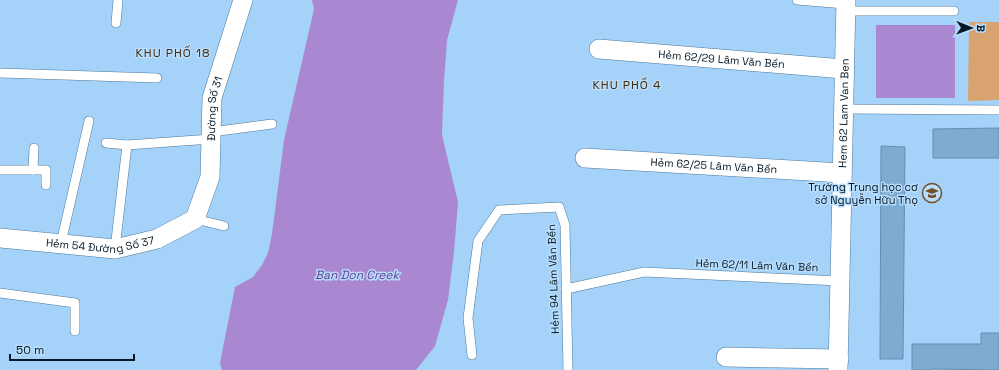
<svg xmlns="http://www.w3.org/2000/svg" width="999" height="370" viewBox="0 0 999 370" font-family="'Space Grotesk',sans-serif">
  <rect width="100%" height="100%" fill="#a4d2f8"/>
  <!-- green -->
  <path fill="#d9a36f" d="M969,22H999V100L968,101Z"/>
  <!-- water -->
  <g fill="#a988d1">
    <path d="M312,0H458L447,40L444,81L442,135L458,202L454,252L448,300L435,346L416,370H222L220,363L235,287L253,277L262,265L268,253L272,234L284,140L314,9Z"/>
    <rect x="876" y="25" width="79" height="73"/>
  </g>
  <!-- building -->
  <g fill="#7eabd0" stroke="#638eb3">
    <path d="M999,128V158H933V129Z"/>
    <path d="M881,146L905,147L903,359H880Z"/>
    <path d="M981,333H999V370L932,369V370H912V344H981Z"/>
  </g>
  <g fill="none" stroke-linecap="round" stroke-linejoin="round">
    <!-- lane casing -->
    <g stroke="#4d789b" stroke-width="10">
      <g id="lane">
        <path d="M797,0L845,4"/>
        <path d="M845,11H954"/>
        <path d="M116,23L118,0"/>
        <path d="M0,73L157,78"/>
        <path d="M844,109L999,110"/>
        <path d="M211,132L272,124"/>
        <path d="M106,143L127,145"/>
        <path d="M0,170H46V185"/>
        <path d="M33,170L34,148"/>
        <path d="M195,219L224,226"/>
        <path d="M61,243L89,121"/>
        <path d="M115,249L127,145L211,139"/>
        <path d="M566,289L644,272L840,281"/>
        <path d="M0,293L75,303V331"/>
        <path d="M472,355L468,318L478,241L499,210L559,207L565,225L568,370"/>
      </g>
    </g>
    <!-- street casing -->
    <g stroke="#4d789b" stroke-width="20">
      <g id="street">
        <path id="s1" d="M599,49L844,69"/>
        <path id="s2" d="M585,158L842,173"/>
        <path id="s3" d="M0,238L115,249L157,239L195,219L210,177L212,98L243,0"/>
        <path d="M726,357L839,359"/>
        <path id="s4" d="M838,370L846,0"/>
      </g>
    </g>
    <!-- lane -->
    <use href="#lane" stroke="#fff" stroke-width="9"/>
    <!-- street -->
    <use href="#street" stroke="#fff" stroke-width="19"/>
  </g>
  <!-- icons -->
  <defs>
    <g id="school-ring" transform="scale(1)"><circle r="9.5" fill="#b9defd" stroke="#744f2a" stroke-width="1.5"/><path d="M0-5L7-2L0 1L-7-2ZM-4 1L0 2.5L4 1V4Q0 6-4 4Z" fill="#744f2a"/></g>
  </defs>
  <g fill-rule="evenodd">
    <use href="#school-ring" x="932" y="193"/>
  </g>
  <g text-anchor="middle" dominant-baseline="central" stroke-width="3" stroke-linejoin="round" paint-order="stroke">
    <!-- street labels -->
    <g font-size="11" fill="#061825" stroke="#b9defd">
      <text stroke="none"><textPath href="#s1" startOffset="123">Hẻm 62/29 Lâm Văn Bền</textPath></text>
      <text stroke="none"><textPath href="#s3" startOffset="315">Đường Số 31</textPath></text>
      <text stroke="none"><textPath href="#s4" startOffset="257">Hem 62 Lam Van Ben</textPath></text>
      <text stroke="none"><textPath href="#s2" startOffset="129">Hẻm 62/25 Lâm Văn Bền</textPath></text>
      <text stroke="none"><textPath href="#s3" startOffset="101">Hẻm 54 Đường Số 37</textPath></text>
      <text transform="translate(757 265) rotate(2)">Hẻm 62/11 Lâm Văn Bền</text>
      <text transform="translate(553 279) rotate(-92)">Hẻm 94 Lâm Văn Bền</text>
    </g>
    <!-- poi labels -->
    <g font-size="11" fill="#061825" stroke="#b9defd" text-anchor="end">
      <text x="918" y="187">Trường Trung học cơ<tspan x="918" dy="13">sở Nguyễn Hữu Thọ</tspan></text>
    </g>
    <!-- neighbourhood labels -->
    <g font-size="12" letter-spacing="1" fill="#462a0b" stroke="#b9defd">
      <text x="173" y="53">KHU PHỐ 18</text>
      <text x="627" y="85">KHU PHỐ 4</text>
    </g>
    <!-- water labels -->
    <g font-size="12" font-style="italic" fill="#663a91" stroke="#b9defd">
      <text x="357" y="275">Ban Don Creek</text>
    </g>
  </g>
  <!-- north arrow -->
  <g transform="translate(971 28) rotate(91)" stroke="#b9defd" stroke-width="3" paint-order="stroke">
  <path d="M0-3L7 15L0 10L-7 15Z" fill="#061825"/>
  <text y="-6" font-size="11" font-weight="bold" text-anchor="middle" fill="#061825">B</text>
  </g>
  <!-- scale -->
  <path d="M10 354v6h124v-6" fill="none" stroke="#061825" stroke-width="2"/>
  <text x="16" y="354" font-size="12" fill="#061825" stroke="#b9defd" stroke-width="3" paint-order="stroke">50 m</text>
</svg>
